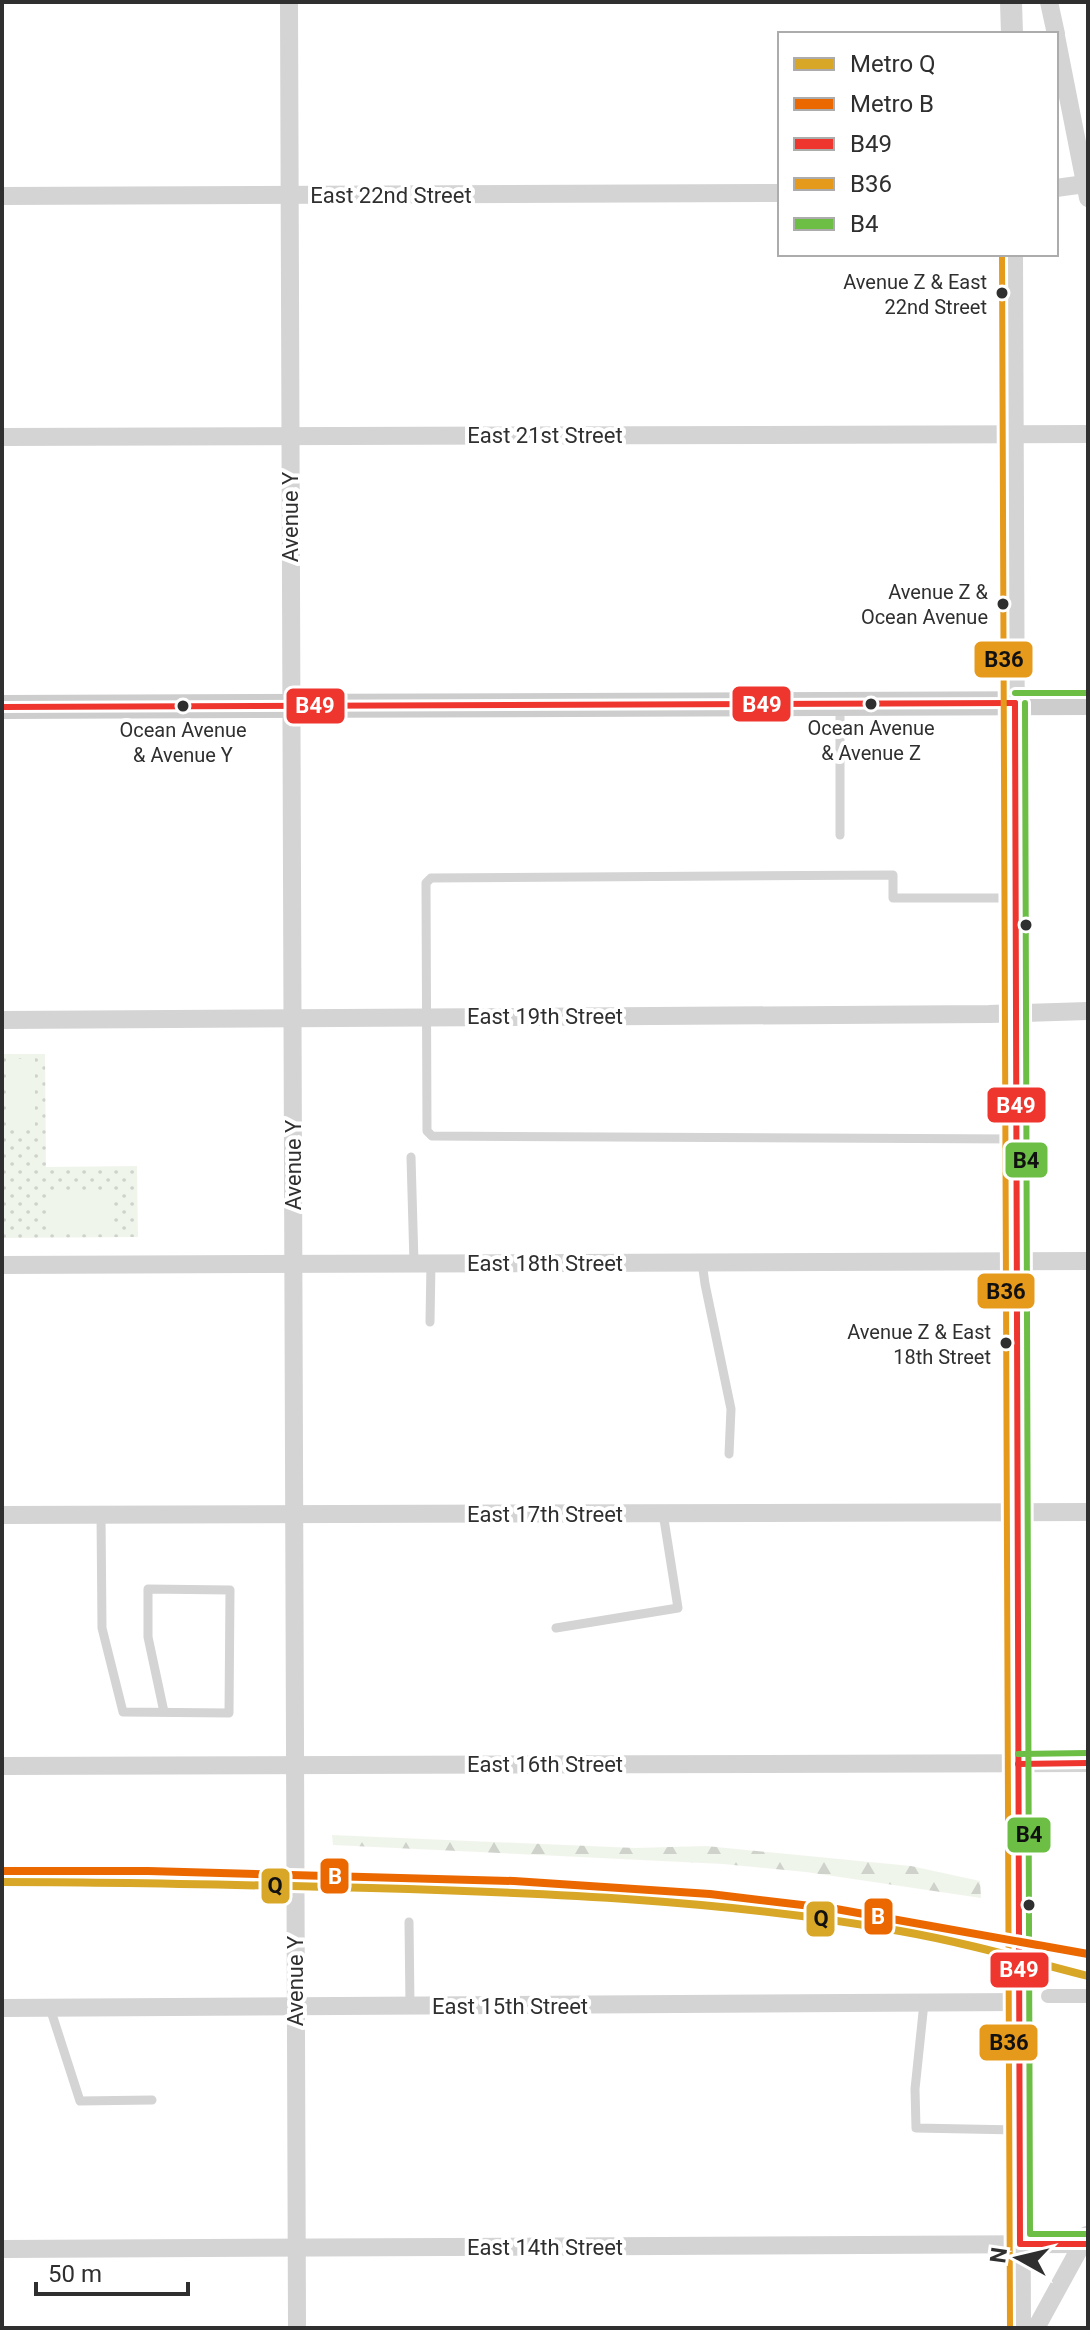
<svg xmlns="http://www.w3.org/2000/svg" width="1090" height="2330" viewBox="0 0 1090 2330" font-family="Roboto,sans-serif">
  <defs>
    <pattern id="forest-firs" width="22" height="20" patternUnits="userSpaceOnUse" patternTransform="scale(2)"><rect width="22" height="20" fill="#f0f5ec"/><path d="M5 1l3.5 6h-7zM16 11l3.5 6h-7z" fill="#ced2cb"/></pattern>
    <pattern id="park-dots" width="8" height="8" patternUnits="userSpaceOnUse" patternTransform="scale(2)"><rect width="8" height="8" fill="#f0f5ec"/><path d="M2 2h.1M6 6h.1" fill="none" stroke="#ced2cb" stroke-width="1.8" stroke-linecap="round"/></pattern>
  </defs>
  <rect width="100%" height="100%" fill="#fff"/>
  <!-- forest -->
  <path fill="url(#forest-firs)" d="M332,1835L635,1848L706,1846L911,1866L980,1881L981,1898L806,1872L723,1864L333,1845Z"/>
  <!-- park -->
  <path fill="url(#park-dots)" d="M2,1054H45L46,1167L137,1166L138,1237L2,1238Z"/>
  <!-- pitch -->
  <g fill="#f0f5ec">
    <rect x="10" y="1059" width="25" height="70"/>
    <rect x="50" y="1193" width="62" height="40"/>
  </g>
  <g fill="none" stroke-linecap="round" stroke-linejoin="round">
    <!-- service -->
    <g stroke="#d4d4d4" stroke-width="9">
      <path d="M840,704V835"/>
      <path d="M1015,898H893V875L431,878L426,883L427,1131L432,1136L1016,1139"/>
      <path d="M411,1157L414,1263"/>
      <path d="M702,1262L705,1284L731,1409L729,1454"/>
      <path d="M430,1322L431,1263"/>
      <path d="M101,1515L102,1628L123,1712L229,1713L230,1590L148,1589V1637L164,1712"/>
      <path d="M556,1628L678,1608L663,1513"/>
      <path d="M409,1922L410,2006"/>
      <path d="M924,2003L915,2089L916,2128L1019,2130"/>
      <path d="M50,2008L80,2101L152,2100"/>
    </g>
    <!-- pedestrian -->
    <path stroke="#d4d4d4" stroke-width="14" d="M1048,1996H1088"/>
    <!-- minor -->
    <g stroke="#d4d4d4" stroke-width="18">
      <path d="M289,2L297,2328"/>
      <path d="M1049,2L1056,34"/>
      <path d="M1056,36L1088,198"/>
      <path d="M1056,188L1085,184L1088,181"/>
      <path d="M2,196L780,193"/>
      <path d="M2,437L1088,434"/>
      <path d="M2,1020L989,1014L1088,1011"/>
      <path d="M2,1265L1088,1261"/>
      <path d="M2,1515L1088,1512"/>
      <path d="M2,1766L1088,1763"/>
      <path d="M2,2008L1018,2002"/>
      <path d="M2,2249L1088,2244"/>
      <path d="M1036,2328L1087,2235"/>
    </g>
    <!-- tertiary -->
    <g stroke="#d4d4d4" stroke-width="22">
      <path d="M1011,2L1012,34"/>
      <path d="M1012,254L1020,2328"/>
    </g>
    <!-- secondary -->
    <path stroke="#cdcdcd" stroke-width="24" d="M2,707L1088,703"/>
    <!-- bus-1 casing -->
    <g stroke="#fff" stroke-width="12">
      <g id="bus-1">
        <path d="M1015,703L1020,2244H1088"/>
        <path d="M2,707L1015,703"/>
        <path d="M1018,1764L1088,1763"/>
      </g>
    </g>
    <!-- bus-2 casing -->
    <g stroke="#fff" stroke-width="12">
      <path id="bus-2" d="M1002,254L1010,2328"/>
    </g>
    <!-- bus-3 casing -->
    <g stroke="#fff" stroke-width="12">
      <g id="bus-3">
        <path d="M1015,693H1088"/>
        <path d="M1025,703L1030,2234H1088"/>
        <path d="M1018,1754L1088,1753"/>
      </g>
    </g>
    <!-- bus-1 -->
    <use href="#bus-1" stroke="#ee352e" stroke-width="6"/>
    <!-- bus-2 -->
    <use href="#bus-2" stroke="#e69a1c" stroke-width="6"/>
    <!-- bus-3 -->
    <use href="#bus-3" stroke="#6cbe45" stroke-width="6"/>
    <!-- metro-1 casing -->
    <g stroke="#fff" stroke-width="14">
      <path id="metro-1" d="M2,1882C125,1882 248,1885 371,1888C547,1893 725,1900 900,1931C963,1942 1026,1960 1088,1976"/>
    </g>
    <!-- metro-2 casing -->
    <g stroke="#fff" stroke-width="14">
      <path id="metro-2" d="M2,1871H148L514,1881L710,1894L836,1909L1088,1954"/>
    </g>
    <!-- metro-1 -->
    <use href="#metro-1" stroke="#d8a727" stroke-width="8"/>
    <!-- metro-2 -->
    <use href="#metro-2" stroke="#eb6800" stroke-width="8"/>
  </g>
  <!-- markers -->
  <g fill="#2f2f2f" stroke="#fff" stroke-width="3">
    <circle cx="1002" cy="293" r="7"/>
    <circle cx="1003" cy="604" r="7"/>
    <circle cx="871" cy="704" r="7"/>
    <circle cx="183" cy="706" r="7"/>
    <circle cx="1026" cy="925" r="7"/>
    <circle cx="1006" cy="1343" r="7"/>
    <circle cx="1029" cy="1905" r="7"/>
  </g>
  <g text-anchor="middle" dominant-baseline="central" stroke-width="8" stroke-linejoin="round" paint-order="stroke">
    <!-- bus labels -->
    <g font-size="20" fill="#2f2f2f" stroke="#fff" text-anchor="end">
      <text x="987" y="282">Avenue Z &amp; East<tspan x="987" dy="25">22nd Street</tspan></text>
      <text x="988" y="592">Avenue Z &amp;<tspan x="988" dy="25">Ocean Avenue</tspan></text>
      <text x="871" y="728" text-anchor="middle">Ocean Avenue<tspan x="871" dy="25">&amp; Avenue Z</tspan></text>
      <text x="183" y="730" text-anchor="middle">Ocean Avenue<tspan x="183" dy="25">&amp; Avenue Y</tspan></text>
      <text x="991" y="1332">Avenue Z &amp; East<tspan x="991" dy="25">18th Street</tspan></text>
    </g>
    <!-- street labels -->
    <g font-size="22" fill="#2f2f2f" stroke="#fff">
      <text x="391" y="195">East 22nd Street</text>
      <text x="545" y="435">East 21st Street</text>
      <text transform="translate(290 517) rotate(-90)">Avenue Y</text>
      <text x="545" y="1016">East 19th Street</text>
      <text transform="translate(293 1165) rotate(-90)">Avenue Y</text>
      <text x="545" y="1263">East 18th Street</text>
      <text x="545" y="1514">East 17th Street</text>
      <text x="545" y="1764">East 16th Street</text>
      <text transform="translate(295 1981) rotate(-90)">Avenue Y</text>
      <text x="510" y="2006">East 15th Street</text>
      <text x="545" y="2247">East 14th Street</text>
    </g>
  </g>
  <g stroke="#fff" stroke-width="3">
    <rect x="973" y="640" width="61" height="39" rx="8" fill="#e69a1c"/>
    <rect x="731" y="685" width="61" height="38" rx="8" fill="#ee352e"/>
    <rect x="285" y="687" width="61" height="38" rx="8" fill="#ee352e"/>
    <rect x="986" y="1086" width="61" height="38" rx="8" fill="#ee352e"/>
    <rect x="1004" y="1141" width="45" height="38" rx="8" fill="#6cbe45"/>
    <rect x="976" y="1272" width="60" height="38" rx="8" fill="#e69a1c"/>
    <rect x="1006" y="1816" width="46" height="38" rx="8" fill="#6cbe45"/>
    <rect x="319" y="1857" width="31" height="38" rx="8" fill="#eb6800"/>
    <rect x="260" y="1867" width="31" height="38" rx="8" fill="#d8a727"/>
    <rect x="863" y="1897" width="31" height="39" rx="8" fill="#eb6800"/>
    <rect x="805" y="1900" width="31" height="38" rx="8" fill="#d8a727"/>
    <rect x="989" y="1951" width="61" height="38" rx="8" fill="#ee352e"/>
    <rect x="978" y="2023" width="61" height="39" rx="8" fill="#e69a1c"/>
  </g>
  <g font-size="22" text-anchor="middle" font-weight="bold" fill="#fff">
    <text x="762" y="712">B49</text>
    <text x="315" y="713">B49</text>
    <text x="1016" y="1113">B49</text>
    <text x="335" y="1884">B</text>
    <text x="878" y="1924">B</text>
    <text x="1019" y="1977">B49</text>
  </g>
  <g font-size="22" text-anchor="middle" font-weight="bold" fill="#111">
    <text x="1004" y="667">B36</text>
    <text x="1026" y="1168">B4</text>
    <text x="1006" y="1299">B36</text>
    <text x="1029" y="1842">B4</text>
    <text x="275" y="1893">Q</text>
    <text x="821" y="1926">Q</text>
    <text x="1009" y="2050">B36</text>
  </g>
  <!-- border -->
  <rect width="1090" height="2330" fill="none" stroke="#2f2f2f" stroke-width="8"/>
  <!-- legend -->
  <rect x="778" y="32" width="280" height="224" fill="#ffffff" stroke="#acacac" stroke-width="2"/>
  <rect x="794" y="58" width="40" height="12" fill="#d8a727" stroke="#acacac" stroke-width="2"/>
  <text x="850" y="72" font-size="24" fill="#2f2f2f">Metro Q</text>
  <rect x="794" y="98" width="40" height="12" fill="#eb6800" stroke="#acacac" stroke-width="2"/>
  <text x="850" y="112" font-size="24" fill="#2f2f2f">Metro B</text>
  <rect x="794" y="138" width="40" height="12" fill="#ee352e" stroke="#acacac" stroke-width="2"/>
  <text x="850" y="152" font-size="24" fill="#2f2f2f">B49</text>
  <rect x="794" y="178" width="40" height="12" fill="#e69a1c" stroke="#acacac" stroke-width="2"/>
  <text x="850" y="192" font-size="24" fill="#2f2f2f">B36</text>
  <rect x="794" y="218" width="40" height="12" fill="#6cbe45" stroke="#acacac" stroke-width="2"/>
  <text x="850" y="232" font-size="24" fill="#2f2f2f">B4</text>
  <!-- north arrow -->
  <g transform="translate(1018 2258) rotate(278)" stroke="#ffffff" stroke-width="6" paint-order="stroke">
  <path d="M0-6L14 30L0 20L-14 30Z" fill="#2f2f2f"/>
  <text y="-12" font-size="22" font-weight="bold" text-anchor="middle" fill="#2f2f2f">N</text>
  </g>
  <!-- scale -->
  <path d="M36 2282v12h152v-12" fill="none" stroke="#2f2f2f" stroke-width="4"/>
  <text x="48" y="2282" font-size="24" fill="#2f2f2f" stroke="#ffffff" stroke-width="6" paint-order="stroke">50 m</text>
</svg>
